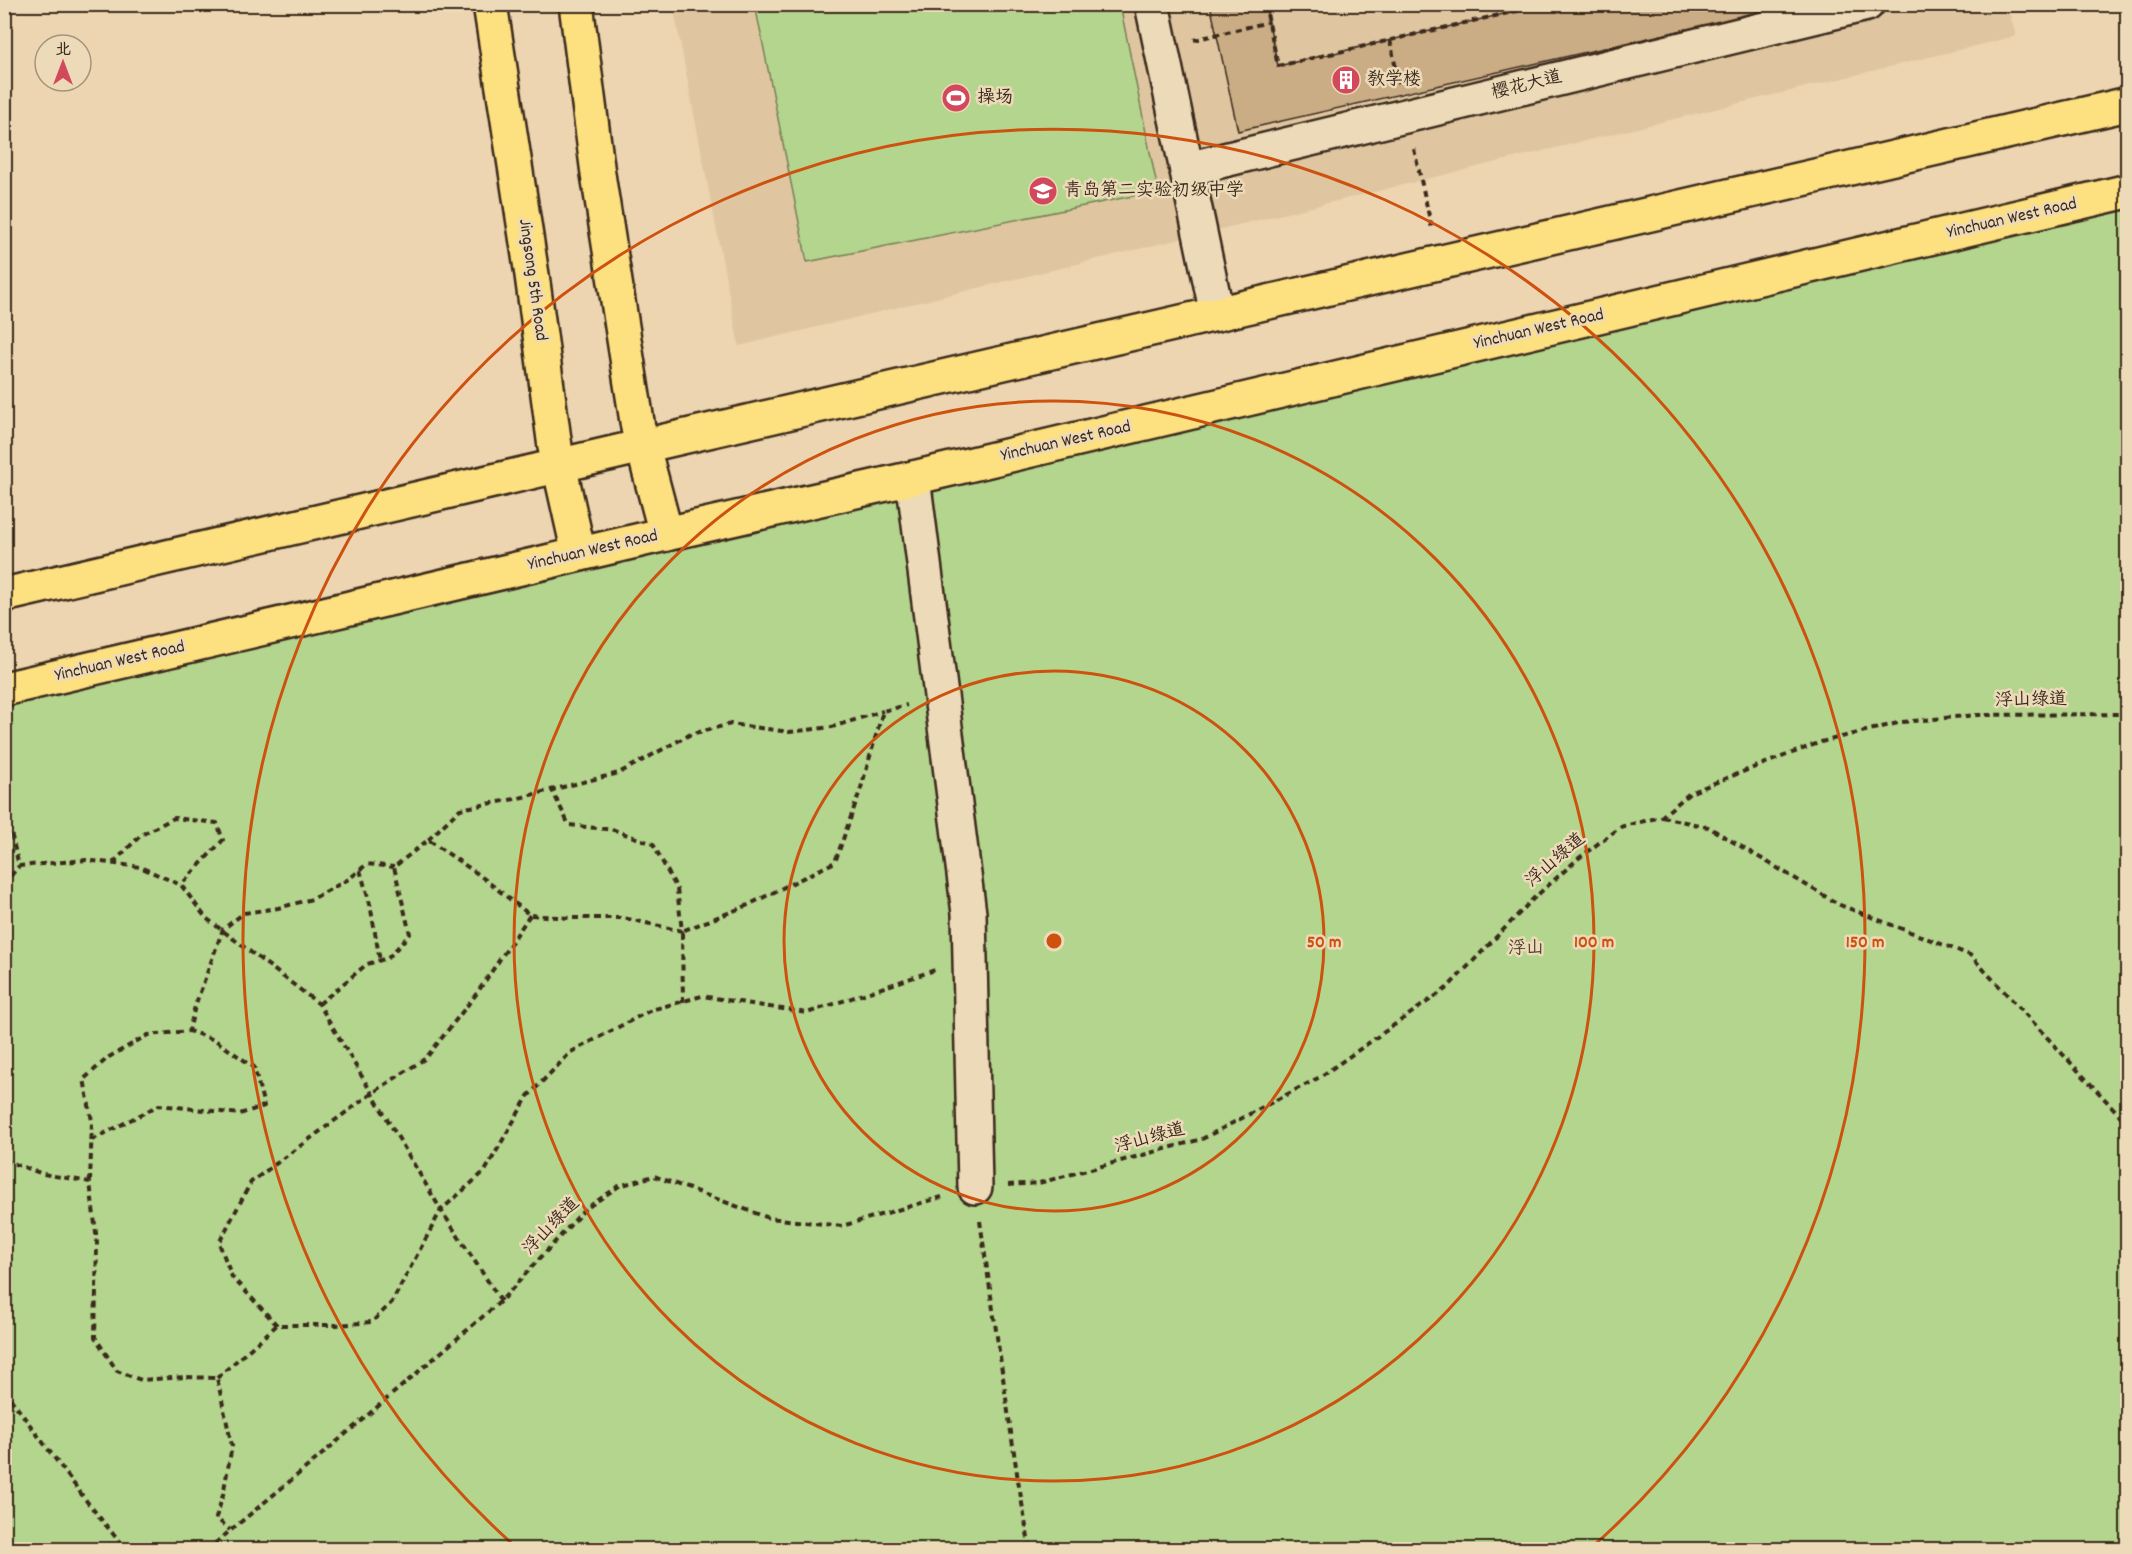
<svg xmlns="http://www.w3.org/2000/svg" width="2132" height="1554" viewBox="0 0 2132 1554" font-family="Dekko,'LXGW WenKai TC',sans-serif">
  <rect width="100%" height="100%" fill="#ecd5b0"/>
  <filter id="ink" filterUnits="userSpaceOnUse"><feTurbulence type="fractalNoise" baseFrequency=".0167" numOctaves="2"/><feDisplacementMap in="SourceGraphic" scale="12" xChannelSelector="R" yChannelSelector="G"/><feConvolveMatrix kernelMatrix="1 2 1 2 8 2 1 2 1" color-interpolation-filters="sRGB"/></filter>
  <g filter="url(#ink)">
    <!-- built -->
    <path fill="#dfc6a0" d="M2007,4L2016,36L739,346L673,5Z"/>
    <!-- green -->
    <g fill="#b4d58e" stroke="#788056" stroke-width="1.5">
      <path d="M755,5H1120L1158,191L807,262Z"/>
      <path d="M2127,191V1549H5L4,689Z"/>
    </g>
    <!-- building -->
    <path fill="#caad85" stroke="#3b2a1e" stroke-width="1.5" d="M1210,4H1265L1278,66L1547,4H1798L1238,131Z"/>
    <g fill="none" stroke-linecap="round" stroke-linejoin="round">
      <!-- minor casing -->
      <g stroke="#3b2a1e" stroke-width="38">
        <g id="minor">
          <path d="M1152,4L1217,314"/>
          <path d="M1187,169L1867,4"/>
          <path d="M913,478L969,913L975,1187"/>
        </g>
      </g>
      <!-- major casing -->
      <g stroke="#3b2a1e" stroke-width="38">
        <g id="major">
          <path d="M490,4L532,275L555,447L579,554"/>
          <path d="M576,4L598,174L638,428L666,534"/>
          <path d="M4,595L643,446L2128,104"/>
          <path d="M4,689L666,534L913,478L2128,191"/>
        </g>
      </g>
      <!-- path -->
      <g stroke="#3b2a1e" stroke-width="4" stroke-dasharray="6 4.5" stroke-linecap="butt">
        <path d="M1265,4L1278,66L1547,4"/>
        <path d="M1194,40L1269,22"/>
        <path d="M1390,40L1399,83"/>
        <path d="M1414,149L1432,229"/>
        <path d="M4,804L19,866L86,860L140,867L181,885L206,918L319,1004L441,1210L501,1301"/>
        <path d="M1662,817L1708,827L1840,905L1970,955L2128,1124"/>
        <path d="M428,840L460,809L515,799L619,773L691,734L731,724L789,732L832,727L883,711"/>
        <path d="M113,863L141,835L174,818L217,823L223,840L181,885"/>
        <path d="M360,870L370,904L380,961"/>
        <path d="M4,884L19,866"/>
        <path d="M683,1002L682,931L746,906L835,862L861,788L883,711L907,705"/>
        <path d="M319,1004L367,964L388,958L410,934L394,867L428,840L478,874L530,915L570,918H624L682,931L677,889L653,844L614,830L569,825L552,790"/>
        <path d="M92,1140L159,1105L240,1114L264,1106L254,1067L215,1040L189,1031"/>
        <path d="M4,1160L43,1174L90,1182L97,1242L95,1337L117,1371L141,1380L186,1377L217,1378L232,1446L223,1495L216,1518L230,1530"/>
        <path d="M90,1182L92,1121L84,1079L109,1057L148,1035L189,1031L195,1006L223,929L244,913L278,908L312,899L349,879L367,864L394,867"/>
        <path d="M1008,1185L1039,1183L1202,1139L1320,1077L1447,988L1534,898L1579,858L1620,827L1661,817L1690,793L1724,779L1821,742L1902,722L1977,715L2128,714"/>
        <path d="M980,1221L1018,1480L1030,1550"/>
        <path d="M277,1325L232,1277L219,1243L251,1182L371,1094L426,1058L477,993L530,915"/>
        <path d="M217,1378L277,1325H337L372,1322L392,1302L441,1210L485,1171L528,1096L571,1052L651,1010L702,996L807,1013L935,970"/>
        <path d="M4,1390L88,1503L126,1550"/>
        <path d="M207,1550L313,1462L501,1301L584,1210L619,1186L654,1176L769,1218L842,1226L942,1197"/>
      </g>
      <!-- minor -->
      <use href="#minor" stroke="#eddab8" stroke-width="33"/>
      <!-- major -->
      <use href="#major" stroke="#fde080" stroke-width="33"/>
    </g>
  </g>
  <!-- distance rings -->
  <g fill="none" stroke="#ce520f" stroke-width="3">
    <circle cx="1054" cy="941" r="270"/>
    <circle cx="1054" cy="941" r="540"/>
    <path d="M517 1548A811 811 0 1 1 1591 1548"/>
  </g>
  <!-- icons -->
  <defs>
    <g id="building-disc" transform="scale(1.5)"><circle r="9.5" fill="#d1495b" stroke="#eddab8"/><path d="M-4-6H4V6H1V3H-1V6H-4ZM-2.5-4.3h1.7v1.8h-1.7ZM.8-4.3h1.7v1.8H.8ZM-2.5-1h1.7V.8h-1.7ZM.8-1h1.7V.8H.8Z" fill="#fff"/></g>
    <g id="stadium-disc" transform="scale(1.5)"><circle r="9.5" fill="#d1495b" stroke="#eddab8"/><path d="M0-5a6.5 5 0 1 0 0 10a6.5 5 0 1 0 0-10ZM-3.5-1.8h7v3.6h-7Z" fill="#fff"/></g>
    <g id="school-disc" transform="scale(1.5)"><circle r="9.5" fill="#d1495b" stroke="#eddab8"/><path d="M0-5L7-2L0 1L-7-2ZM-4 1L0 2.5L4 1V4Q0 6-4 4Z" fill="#fff"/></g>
  </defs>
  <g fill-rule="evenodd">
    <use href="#building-disc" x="1346" y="80"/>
    <use href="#stadium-disc" x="956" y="98"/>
    <use href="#school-disc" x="1043" y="191"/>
  </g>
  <g text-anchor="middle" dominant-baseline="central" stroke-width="5" stroke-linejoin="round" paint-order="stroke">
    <!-- poi labels -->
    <g font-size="18" fill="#3b2a1e" stroke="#eddab8" text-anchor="start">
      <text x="1367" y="80">教学楼</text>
      <text x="977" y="98">操场</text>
      <text x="1064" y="191">青岛第二实验初级中学</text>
    </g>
    <!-- street labels -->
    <g font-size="18" fill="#3b2a1e" stroke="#eddab8">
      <text transform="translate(1527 86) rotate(-14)">樱花大道</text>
      <text transform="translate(2012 219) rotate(-13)">Yinchuan West Road</text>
      <text transform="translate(532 280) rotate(82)">Jingsong 5th Road</text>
      <text transform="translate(1539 330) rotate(-13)">Yinchuan West Road</text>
      <text transform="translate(1066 442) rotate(-13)">Yinchuan West Road</text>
      <text transform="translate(593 551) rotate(-13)">Yinchuan West Road</text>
      <text transform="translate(120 662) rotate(-13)">Yinchuan West Road</text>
      <text transform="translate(2031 701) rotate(-1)">浮山绿道</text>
      <text transform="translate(1556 861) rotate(-41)">浮山绿道</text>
      <text transform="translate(1150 1139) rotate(-15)">浮山绿道</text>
      <text transform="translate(552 1227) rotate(-46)">浮山绿道</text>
    </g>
    <!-- park labels -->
    <g font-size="18" fill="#4d442f" stroke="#eddab8">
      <text x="1526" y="949">浮山</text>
    </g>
  </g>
  <circle cx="1054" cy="941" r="9" fill="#ce520f" stroke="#eddab8" stroke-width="3"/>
  <g font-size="18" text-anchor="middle" font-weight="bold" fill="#ce520f" stroke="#eddab8" stroke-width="5" stroke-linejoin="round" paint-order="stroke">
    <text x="1324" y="947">50 m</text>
    <text x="1594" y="947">100 m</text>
    <text x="1865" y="947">150 m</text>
  </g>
  <!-- margin -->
  <rect width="2132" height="1554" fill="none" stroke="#eddab8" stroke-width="24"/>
  <rect x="12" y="12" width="2108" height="1530" fill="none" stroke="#3b2a1e" stroke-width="2" filter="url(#ink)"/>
  <!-- north arrow -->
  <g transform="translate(63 63)"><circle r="28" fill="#eddab8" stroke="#a6947a" stroke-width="1.5"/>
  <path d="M0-4.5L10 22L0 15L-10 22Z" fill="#d1495b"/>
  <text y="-9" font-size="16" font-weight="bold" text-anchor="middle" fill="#3b2a1e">北</text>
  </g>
</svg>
